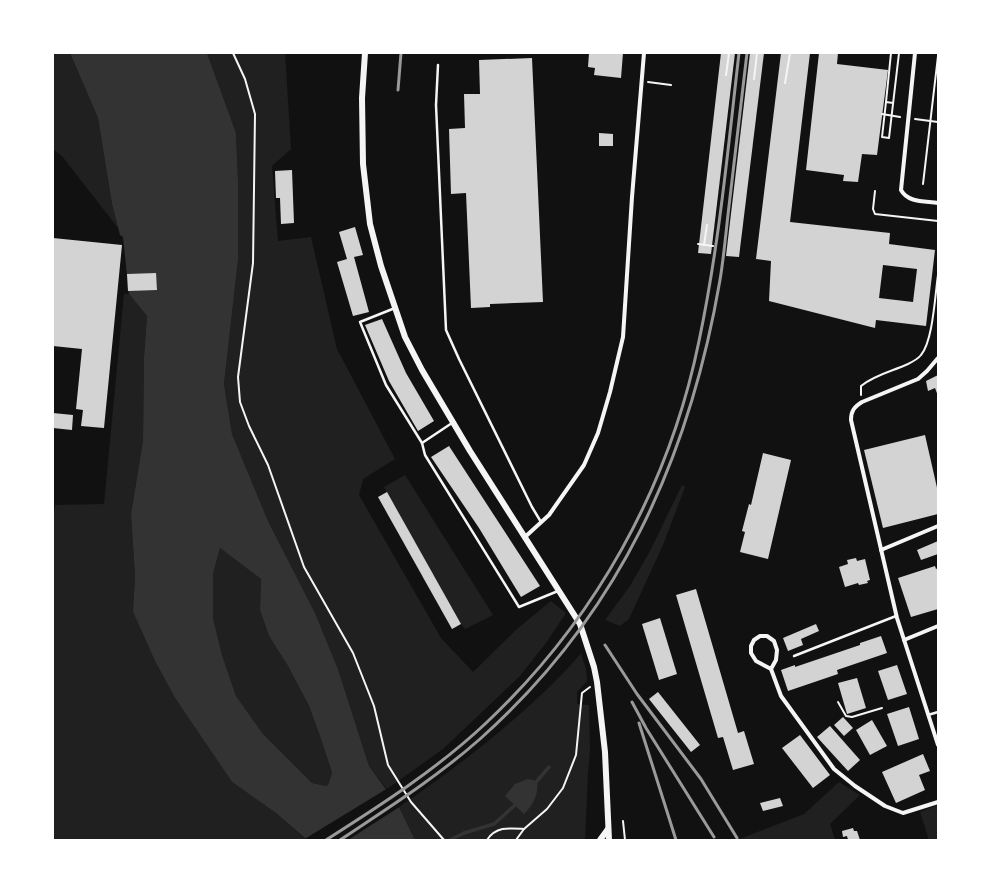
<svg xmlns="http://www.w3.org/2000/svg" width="991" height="893" viewBox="0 0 991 893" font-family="Lato,sans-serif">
  <rect width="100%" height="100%" fill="#111"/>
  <!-- green -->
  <g fill="#202020">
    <path d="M53,53H70L98,118L112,204L118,228L62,156L53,149Z"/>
    <path d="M207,53H285L291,149L272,166L278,241L311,237L337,349L395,459L363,479L359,495L441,638L473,672L517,629L551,601L566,613L546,643L520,676L443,749L387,789L369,766L338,669L315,613L268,521L232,434L224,384L238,260V181L236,133Z"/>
    <path d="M124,294H129L147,316L144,357L143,441L131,514L135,576L133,612L155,661L175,698L232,782L276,813L305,839L303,840H53V518L55,505L104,504Z"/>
    <path d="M405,475L493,615L465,629L461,624L384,487Z"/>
    <path d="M682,485L685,487L663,545L629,619L620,626L605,620L630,586L650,551Z"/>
    <path d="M220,548L261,579L260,610L269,636L288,666L309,706L321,739L332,774L328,785L326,786L312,783L263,734L236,696L222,655L213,618V574Z"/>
    <path d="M581,653L586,669L587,681L577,692V704L589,705L590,751L588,773L585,840H415L399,807C450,772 499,735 543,693C556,680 569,668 581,653Z"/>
    <path d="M839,782L860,795L830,824L835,840H737L804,814Z"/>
    <path d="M938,805V840H929L920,812Z"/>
  </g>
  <!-- water -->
  <g fill="#333" fill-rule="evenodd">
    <path d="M70,53H207L236,133L238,181V260L224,384L232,434L268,521L315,613L338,669L369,766L399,807L415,840H307L276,813L232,782L175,698L155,661L133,612L135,576L131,514L143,441L144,357L147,316L129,294L123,237L120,235L112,204L98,118ZM220,548L261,579L260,610L269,636L288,666L309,706L321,739L332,773L328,785L326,786L312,783L263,734L236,696L222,655L213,618V574Z"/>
    <path d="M528,779L537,781C539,794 533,805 524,814L505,796L515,784Z"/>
  </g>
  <!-- pier -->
  <path fill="#111" d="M388,788L401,806L348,840H303Z"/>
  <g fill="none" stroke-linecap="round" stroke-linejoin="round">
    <!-- stream -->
    <g stroke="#333" stroke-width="3.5">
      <path d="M537,781L549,767"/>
      <path d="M450,840L464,833L494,824L515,805"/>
    </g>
  </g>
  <!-- building -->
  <g fill="#d3d3d3" fill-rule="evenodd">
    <path d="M589,53H623L621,78L594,75L595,68L588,67Z"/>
    <path d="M721,53H735L711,254L698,253Z"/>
    <path d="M750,53H764L739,257L726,256Z"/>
    <path d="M781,53H810L790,222L890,233L889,244L935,250L926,326L876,320L875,328L769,301L771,261L756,259ZM883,265L917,269L913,302L879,298Z"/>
    <path d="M819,53H838L837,64L888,70L877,155L862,154L858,182L843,181L844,175L806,170Z"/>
    <path d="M532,58L543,302L490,304V307L471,308L466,193L451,194L449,129L465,128L464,94H480L479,60Z"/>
    <path d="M599,133L613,134V146H599Z"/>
    <path d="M292,170L294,223L281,224L280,198H276L275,171Z"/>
    <path d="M355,227L363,255L354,257L369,312L353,316L337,262L347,259L339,232Z"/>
    <path d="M53,238L122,245L104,428L81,426L83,410L76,409L82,349L53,346Z"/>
    <path d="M156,273L157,290L128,291L127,274Z"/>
    <path d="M382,319L406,373L434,421L418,431L389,381L365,325Z"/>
    <path d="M938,375V396L935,388L928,391L926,381Z"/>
    <path d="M53,413L73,415L72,430L53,428Z"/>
    <path d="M925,435L938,492V514L883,528L864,450Z"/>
    <path d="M449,446L540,586L521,597L479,528L431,457Z"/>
    <path d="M763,453L791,460L768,559L740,552L745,532L742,531L749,504L751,505Z"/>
    <path d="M387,492L461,624L452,629L378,497Z"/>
    <path d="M938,541V554L921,560L917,550Z"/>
    <path d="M856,558L857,561L865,559L870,580L867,581L868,583L859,585L858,583L845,587L839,567L848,564L847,560Z"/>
    <path d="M935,566L936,569L938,568V609L911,617L898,578Z"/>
    <path d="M696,589L738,733L744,731L754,764L733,770L723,737L718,738L676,595Z"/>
    <path d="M660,618L677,674L659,680L642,624Z"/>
    <path d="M816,624L819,631L801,639L803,645L788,651L783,638Z"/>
    <path d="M881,636L887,653L837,670L838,674L788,691L781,670L795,665V667L860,645V643Z"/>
    <path d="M897,665L907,694L888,700L878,671Z"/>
    <path d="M857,678L866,708L847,714L838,683Z"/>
    <path d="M658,692L700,745L691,752L649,699Z"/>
    <path d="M909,707L919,739L898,746L887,714Z"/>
    <path d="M843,717L853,728L844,736L834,725Z"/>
    <path d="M872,720L887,746L870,755L856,730Z"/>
    <path d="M830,726L860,760L848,771L817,737Z"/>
    <path d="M800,735L830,775L813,788L782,748Z"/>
    <path d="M923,754L930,771L919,775L925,790L896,803L882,772Z"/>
    <path d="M780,798L783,806L763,811L760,803Z"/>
    <path d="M853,828L854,831H857L860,840H848L847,836L843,837L842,831Z"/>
  </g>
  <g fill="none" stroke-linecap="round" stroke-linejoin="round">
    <!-- path -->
    <g stroke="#f5f5f5" stroke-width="2">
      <path d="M233,53L245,79L255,114L253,263L238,377L240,402L249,426L268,465L304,567L353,653L374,706L388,765L411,802L444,840"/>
      <path d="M726,75L729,53"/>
      <path d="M754,79L757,53"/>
      <path d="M648,82L671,85"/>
      <path d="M785,83L790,53"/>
      <path d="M886,102L891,53"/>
      <path d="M893,103L886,102L882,137L889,138L899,53"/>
      <path d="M882,114L900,117"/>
      <path d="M915,119L938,122"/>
      <path d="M923,184L938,56"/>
      <path d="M875,191L873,209L875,214L938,221"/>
      <path d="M698,244L713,246"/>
      <path d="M704,245L707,225"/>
      <path d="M861,395V386C874,375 893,371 908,364C912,362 918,359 921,355C933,341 935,295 938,275"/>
      <path d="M838,702L846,716L852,717L882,708"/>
      <path d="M623,821L625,840"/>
      <path d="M487,840C496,826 510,828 524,829"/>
      <path d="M516,840L524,829L547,809L563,788L576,755L582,693L590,687"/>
    </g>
    <!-- service -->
    <g stroke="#f5f5f5" stroke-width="2.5">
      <path d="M438,65L436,105L446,330L459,359L532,507L541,522"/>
      <path d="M395,308L360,322L386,385L422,443L452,423"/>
      <path d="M422,443L425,455L519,607L558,591"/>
      <path d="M794,656L896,616"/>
      <path d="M928,715L938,712"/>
    </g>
    <!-- minor -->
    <g stroke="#f5f5f5" stroke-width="4">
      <path d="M915,53L901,190C908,203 925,201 938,203"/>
      <path d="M938,358L927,371L918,379L862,402C854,407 851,411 851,420L897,618L938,745"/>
      <path d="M525,537L549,515L584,465L598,433L610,392L623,337L632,197L644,53"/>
      <path d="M881,550L938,526"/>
      <path d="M904,640L938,626"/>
      <path d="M771,669L776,660L777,650L774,641L767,636H760L754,640L751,646V653L756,661L771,669L781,696L834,769L855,786L885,806L903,813L938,802"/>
    </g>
    <!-- tertiary -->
    <g stroke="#f5f5f5" stroke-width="6">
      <path d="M365,53L362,98L363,164L370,224L381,266L405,337L422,370L470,451L580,624L594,667L597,682L605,752L609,840"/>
      <path d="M600,840L608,829"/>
    </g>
    <!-- rail -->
    <g stroke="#9a9a9a" stroke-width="3">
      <path d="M398,90L401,53"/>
      <path d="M605,645L637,694L701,779L737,838"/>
      <path d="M632,702L646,728L714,837"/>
      <path d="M639,723L676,840"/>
      <path d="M326,840C381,805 437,769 485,724C594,622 669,488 699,341C719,246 728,149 739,53"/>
      <path d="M340,840C388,808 437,777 480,739C618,616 689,460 720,280C724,256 726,231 729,206C735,155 741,104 747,53"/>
    </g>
  </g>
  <!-- border -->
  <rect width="991" height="893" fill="none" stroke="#ffffff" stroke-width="108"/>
</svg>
